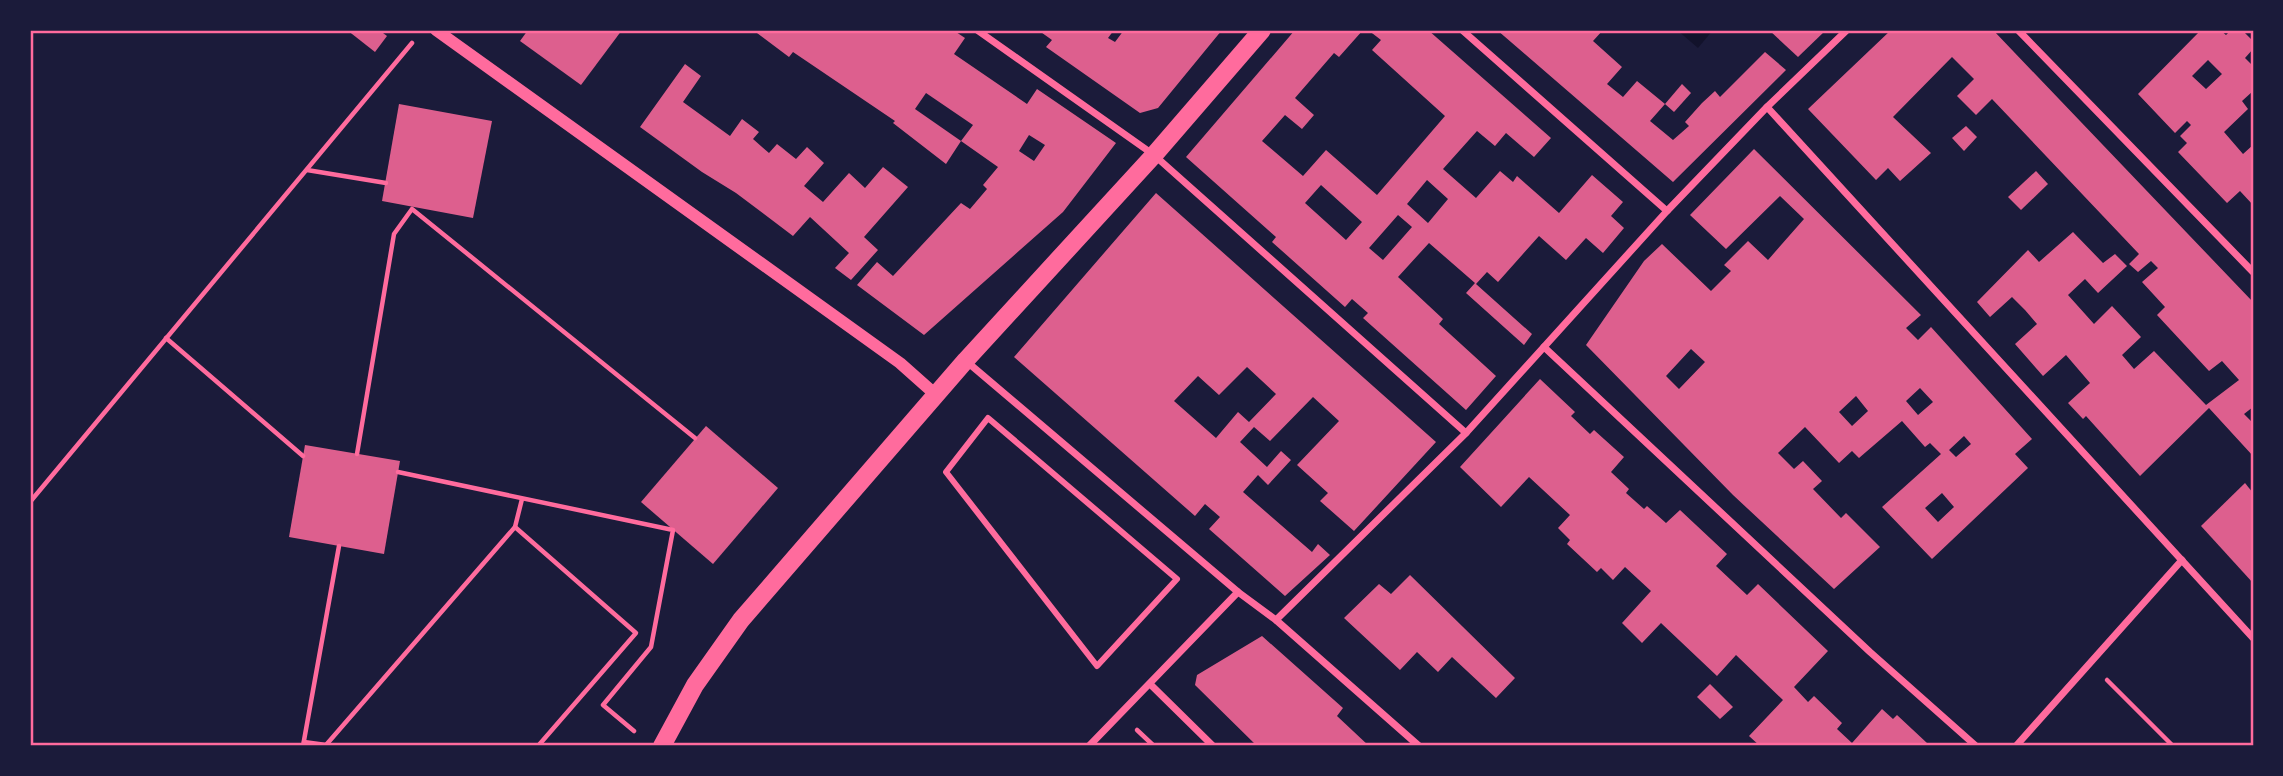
<svg xmlns="http://www.w3.org/2000/svg" width="2283" height="776" viewBox="0 0 2283 776" font-family="Ubuntu,sans-serif">
  <rect width="100%" height="100%" fill="#1b1b3a"/>
  <!-- water -->
  <path fill="#12122b" d="M1677,30H1713L1698,48Z"/>
  <!-- building -->
  <g fill="#dd5f8e" fill-rule="evenodd">
    <path d="M347,30H379L387,36L375,52Z"/>
    <path d="M528,30H622L581,85L520,41Z"/>
    <path d="M753,30H953L965,38L954,54L1027,104L1037,89L1116,143L1063,212L924,335L857,285L877,262L893,276L961,203L970,209L987,189L983,185L998,167L961,141L946,164L893,123L895,121L793,52L789,57ZM926,93L973,125L961,141L915,109ZM1029,135L1045,145L1034,161L1019,151Z"/>
    <path d="M1038,30H1114L1108,38L1115,42L1124,30H1222L1158,108L1140,113L1046,47L1052,40Z"/>
    <path d="M1295,30H1363L1339,57L1334,53L1295,98L1314,115L1302,129L1285,115L1262,141L1303,176L1326,150L1377,195L1445,116L1372,50L1381,40L1368,30H1428L1551,138L1534,157L1506,133L1495,146L1477,131L1443,169L1476,198L1500,171L1513,182L1517,176L1559,213L1592,175L1623,202L1611,216L1624,228L1603,253L1586,238L1566,260L1539,236L1498,282L1487,272L1476,284L1532,334L1524,345L1466,293L1475,283L1429,243L1398,277L1443,319L1439,324L1496,376L1466,410L1363,318L1368,313L1352,299L1345,307L1272,242L1276,237L1186,157ZM1427,180L1448,199L1428,223L1407,204ZM1321,185L1362,222L1346,240L1305,203ZM1398,215L1412,227L1383,260L1369,248Z"/>
    <path d="M1497,30H1603L1593,41L1622,67L1607,84L1623,97L1637,81L1665,104L1650,121L1673,140L1689,126L1685,122L1702,103L1715,91L1720,97L1765,52L1786,70L1673,182Z"/>
    <path d="M1769,30H1826L1798,57Z"/>
    <path d="M1891,30H1993L2253,302V407L2244,414L2253,423V456L2209,408L2140,476L2086,416L2083,419L2068,403L2090,383L2066,355L2043,376L2015,344L2037,324L2025,310L2012,297L1990,317L1977,302L2028,250L2039,262L2073,232L2103,263L2115,254L2127,266L2098,293L2085,279L2068,295L2094,324L2112,306L2141,337L2122,355L2134,369L2154,351L2206,405L2239,380L2222,361L2209,371L2157,315L2165,307L2142,282L2158,268L2151,261L2138,272L2129,264L2139,254L1992,99L1976,115L1957,96L1974,79L1952,57L1893,117L1931,153L1900,181L1888,168L1876,180L1808,109Z"/>
    <path d="M2201,30H2220L2226,35L2231,30H2242L2253,41V49L2245,58L2253,66V91L2242,101L2248,109L2224,132L2243,154L2253,145V205L2240,191L2227,203L2178,152L2187,143L2180,136L2191,125L2187,121L2175,133L2138,94ZM2208,60L2222,74L2206,89L2192,76Z"/>
    <path d="M685,64L701,76L683,102L730,136L742,119L759,132L753,139L769,153L777,144L796,159L807,147L824,163L804,186L823,202L849,173L865,188L883,167L908,187L864,237L878,250L851,280L835,268L849,253L810,217L793,236L736,193L702,172L640,127Z"/>
    <path d="M1682,84L1691,93L1674,112L1665,104Z"/>
    <path d="M399,104L492,121L473,218L382,201Z"/>
    <path d="M1966,126L1977,137L1964,151L1952,138Z"/>
    <path d="M1754,149L1921,315L1906,328L1918,340L1931,327L2032,439L2015,454L2028,468L1932,559L1882,507L1941,454L1930,443L1925,447L1902,421L1859,458L1852,451L1839,463L1805,427L1778,453L1794,469L1803,461L1822,481L1813,489L1841,518L1846,513L1880,547L1834,589L1733,495L1586,345L1644,261L1662,244L1711,291L1731,271L1724,265L1748,241L1768,260L1804,219L1780,196L1726,249L1690,215ZM1691,349L1705,362L1679,389L1666,376ZM1920,388L1933,402L1918,415L1906,401ZM1856,396L1868,411L1852,426L1839,412ZM1964,436L1971,444L1956,457L1949,450ZM1942,493L1954,507L1938,522L1925,508Z"/>
    <path d="M2036,171L2048,184L2021,210L2008,197Z"/>
    <path d="M1156,193L1436,442L1354,531L1320,501L1328,493L1297,465L1339,421L1313,397L1270,441L1254,427L1240,442L1267,467L1281,451L1291,460L1268,485L1258,475L1243,492L1312,552L1318,544L1330,555L1285,596L1209,529L1220,517L1205,504L1195,516L1014,357ZM1247,367L1276,394L1249,422L1238,412L1216,438L1174,401L1198,376L1219,395Z"/>
    <path d="M1540,379L1575,412L1571,416L1590,434L1594,430L1624,457L1611,472L1629,489L1626,493L1644,509L1647,506L1666,523L1680,510L1727,554L1716,566L1747,595L1758,584L1828,651L1794,687L1808,702L1814,696L1842,723L1837,729L1852,743L1882,709L1893,719L1897,715L1927,743L1924,746H1760L1749,736L1783,700L1736,655L1717,676L1661,623L1642,643L1622,623L1651,591L1625,567L1613,580L1601,568L1597,572L1567,544L1570,540L1558,528L1570,515L1529,477L1501,507L1460,467Z"/>
    <path d="M706,426L778,488L713,564L641,502Z"/>
    <path d="M305,445L400,461L384,554L289,537Z"/>
    <path d="M2245,483L2253,493V583L2201,526Z"/>
    <path d="M1410,575L1515,678L1496,698L1452,657L1438,672L1417,652L1400,670L1344,618L1379,584L1391,594Z"/>
    <path d="M1262,636L1343,708L1337,716L1369,746H1257L1195,685L1197,675Z"/>
    <path d="M1710,684L1733,707L1720,719L1697,697Z"/>
  </g>
  <g fill="none" stroke-linecap="round" stroke-linejoin="round">
    <!-- path -->
    <g stroke="#ff6b9d" stroke-width="4.5">
      <path d="M307,170L386,183"/>
      <path d="M166,338L303,456"/>
      <path d="M357,454L394,234L412,209L695,438"/>
      <path d="M398,472L673,530L651,647L603,705L634,731"/>
      <path d="M30,502L412,43"/>
      <path d="M515,527L636,633L538,746"/>
      <path d="M2107,680L2173,746"/>
      <path d="M1137,730L1154,746"/>
      <path d="M304,742L326,745"/>
      <path d="M303,746L339,546"/>
      <path d="M328,746L326,745L515,527L522,499"/>
    </g>
    <!-- pedestrian -->
    <path stroke="#ff6b9d" stroke-width="6" d="M988,418L1177,579L1097,666L946,472Z"/>
    <!-- minor -->
    <g stroke="#ff6b9d" stroke-width="7">
      <path d="M977,30L1154,155L1466,433"/>
      <path d="M1462,30L1667,211"/>
      <path d="M2018,30L2253,272"/>
      <path d="M1767,107L2253,638"/>
      <path d="M1544,347L1870,652L1976,746"/>
      <path d="M966,361L1238,592L1276,620L1419,746"/>
      <path d="M1276,620L1466,433L1667,211L1767,107L1847,30"/>
      <path d="M1150,684L1213,746"/>
      <path d="M1089,746L1238,592"/>
      <path d="M2016,746L2182,560"/>
    </g>
    <!-- tertiary -->
    <path stroke="#ff6b9d" stroke-width="12" d="M436,30L900,363L936,395"/>
    <!-- primary -->
    <path stroke="#ff6b9d" stroke-width="18" d="M662,746L695,685L741,620L966,360L1154,155L1262,30"/>
  </g>
  <!-- border -->
  <rect width="2283" height="776" fill="none" stroke="#1b1b3a" stroke-width="63"/>
  <rect x="32" y="32" width="2220" height="712" fill="none" stroke="#ff6b9d" stroke-width="2.5"/>
</svg>
